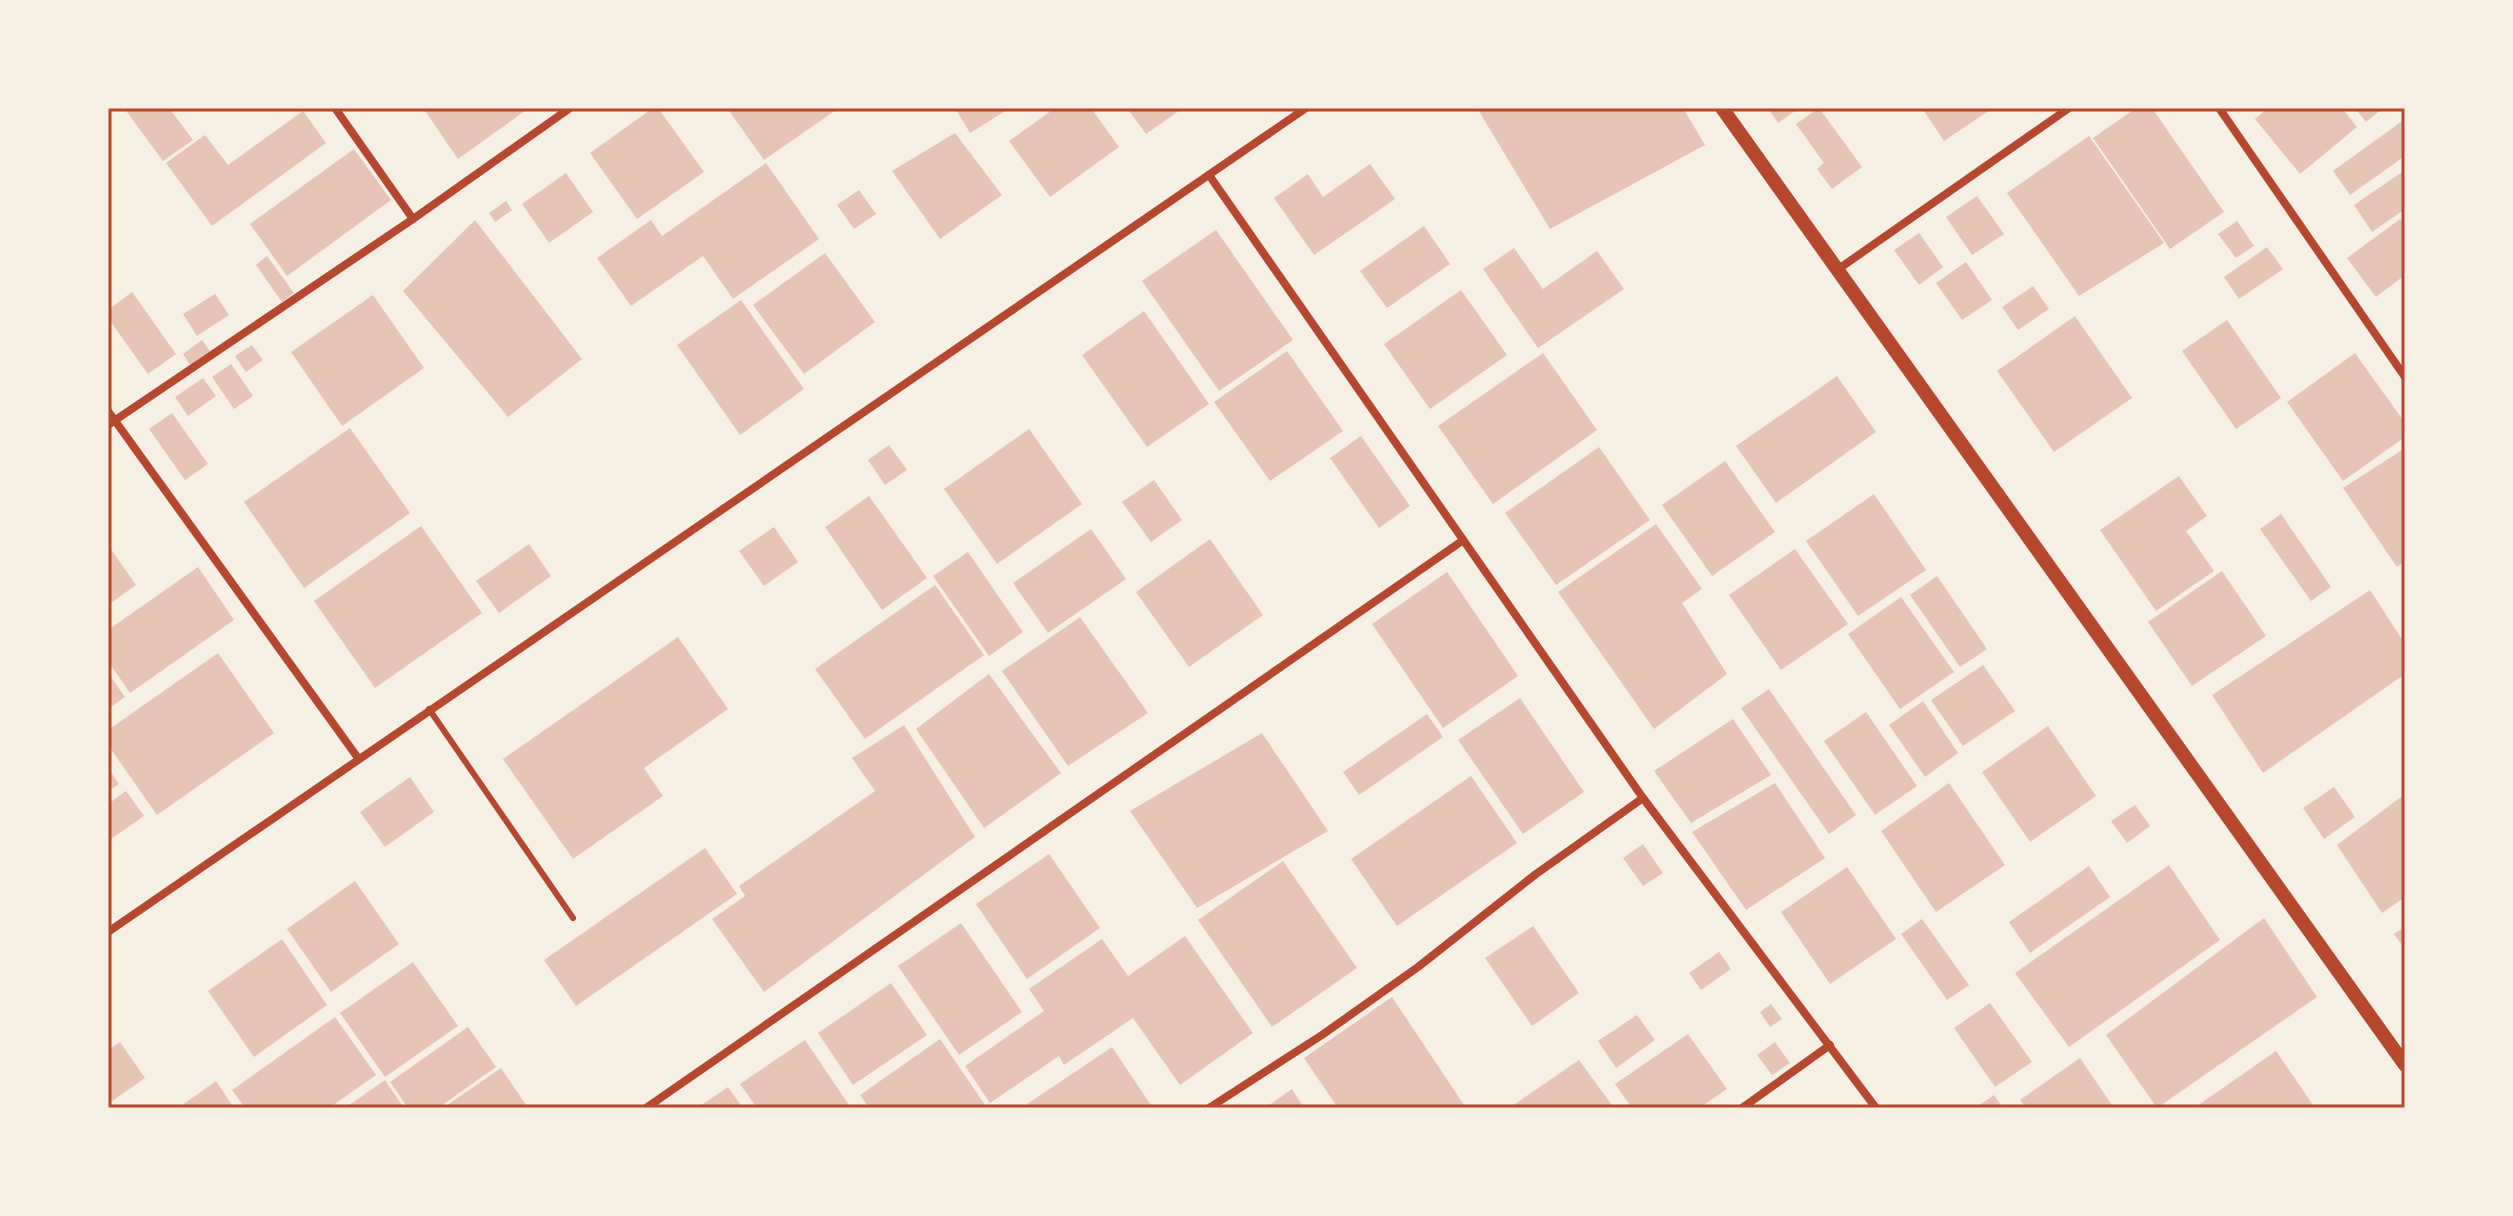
<svg xmlns="http://www.w3.org/2000/svg" width="2513" height="1216" viewBox="0 0 2513 1216" font-family="Barlow,sans-serif">
  <rect width="100%" height="100%" fill="#f6efe4"/>
  <!-- building -->
  <g fill="#e6c5b7">
    <path d="M124,108H169L193,140L163,161Z"/>
    <path d="M423,108H529L458,159Z"/>
    <path d="M653,108H658L704,172L637,219L590,153Z"/>
    <path d="M727,108H839L764,160Z"/>
    <path d="M955,108H1010L970,133Z"/>
    <path d="M1055,108H1091L1119,147L1050,197L1009,141Z"/>
    <path d="M1127,108H1183L1146,134Z"/>
    <path d="M1477,108H1683L1705,145L1550,229Z"/>
    <path d="M1768,108H1799L1778,123Z"/>
    <path d="M1819,108L1862,167L1832,189L1817,169L1824,163L1796,124Z"/>
    <path d="M1922,108H1993L1944,141Z"/>
    <path d="M2136,108H2152L2224,212L2170,249L2093,138Z"/>
    <path d="M2268,108H2342L2357,127L2300,174L2255,119Z"/>
    <path d="M2355,108H2383L2366,122Z"/>
    <path d="M303,111L326,143L212,226L166,163L205,135L228,165Z"/>
    <path d="M2405,119V156L2350,195L2333,171Z"/>
    <path d="M955,133L1002,195L940,239L892,171Z"/>
    <path d="M2089,136L2164,243L2079,296L2007,193Z"/>
    <path d="M354,149L391,200L287,276L250,224Z"/>
    <path d="M766,163L819,239L733,299L703,256L631,306L597,258L651,220L662,236Z"/>
    <path d="M1370,164L1395,199L1314,255L1274,198L1308,174L1323,197Z"/>
    <path d="M2405,170V209L2372,232L2354,205Z"/>
    <path d="M566,173L593,212L549,243L522,204Z"/>
    <path d="M859,190L876,214L854,229L837,205Z"/>
    <path d="M1977,196L2004,234L1972,255L1946,217Z"/>
    <path d="M506,201L512,210L495,222L489,213Z"/>
    <path d="M2400,219L2405,226V275L2376,297L2347,258Z"/>
    <path d="M475,220L582,359L508,417L403,291Z"/>
    <path d="M2237,221L2254,246L2236,258L2218,234Z"/>
    <path d="M1424,226L1450,264L1387,308L1360,271Z"/>
    <path d="M1216,230L1293,340L1219,391L1142,281Z"/>
    <path d="M1919,233L1943,267L1919,285L1894,250Z"/>
    <path d="M2267,247L2283,269L2239,299L2224,277Z"/>
    <path d="M1514,248L1543,289L1597,251L1624,289L1538,348L1483,269Z"/>
    <path d="M825,253L875,322L804,374L753,305Z"/>
    <path d="M267,256L294,293L282,302L256,265Z"/>
    <path d="M1966,262L1992,300L1962,320L1936,283Z"/>
    <path d="M2033,286L2049,309L2018,330L2002,307Z"/>
    <path d="M1461,290L1507,355L1430,409L1384,344Z"/>
    <path d="M132,292L176,354L148,374L108,318V310Z"/>
    <path d="M215,294L229,315L197,336L183,314Z"/>
    <path d="M373,295L424,368L342,426L291,352Z"/>
    <path d="M741,300L804,389L740,435L677,345Z"/>
    <path d="M1144,311L1209,404L1147,447L1082,355Z"/>
    <path d="M2075,316L2132,398L2054,452L1997,371Z"/>
    <path d="M2227,320L2281,398L2236,429L2182,351Z"/>
    <path d="M202,340L210,351L190,365L183,354Z"/>
    <path d="M252,345L263,360L246,372L235,356Z"/>
    <path d="M1287,351L1343,431L1270,481L1214,402Z"/>
    <path d="M1543,353L1597,430L1493,504L1438,426Z"/>
    <path d="M2355,353L2405,423V437L2343,481L2287,402Z"/>
    <path d="M231,364L253,396L234,409L212,377Z"/>
    <path d="M1837,376L1876,432L1776,503L1736,446Z"/>
    <path d="M203,378L216,396L188,416L175,397Z"/>
    <path d="M172,413L208,464L185,480L149,429Z"/>
    <path d="M350,428L410,513L304,588L244,502Z"/>
    <path d="M1029,429L1082,504L997,564L944,489Z"/>
    <path d="M1361,436L1410,506L1379,528L1330,458Z"/>
    <path d="M889,445L907,470L885,485L868,460Z"/>
    <path d="M1599,447L1650,520L1556,585L1505,513Z"/>
    <path d="M2405,448V561L2397,567L2343,488Z"/>
    <path d="M1725,461L1775,532L1712,576L1662,505Z"/>
    <path d="M2179,476L2207,516L2186,531L2214,571L2156,611L2100,530Z"/>
    <path d="M1154,480L1182,520L1151,542L1122,502Z"/>
    <path d="M1874,494L1926,570L1858,616L1806,541Z"/>
    <path d="M869,496L927,578L882,610L825,527Z"/>
    <path d="M2281,514L2331,587L2311,601L2260,529Z"/>
    <path d="M1656,524L1702,589L1682,603L1727,674L1654,729L1558,592Z"/>
    <path d="M421,526L482,613L375,688L314,601Z"/>
    <path d="M774,527L798,562L764,586L739,551Z"/>
    <path d="M1091,529L1126,579L1048,633L1013,583Z"/>
    <path d="M1210,539L1263,615L1189,667L1136,592Z"/>
    <path d="M529,544L551,576L499,613L476,581Z"/>
    <path d="M108,545L136,585L108,605Z"/>
    <path d="M1795,549L1848,624L1781,670L1729,595Z"/>
    <path d="M968,552L1023,632L989,656L933,576Z"/>
    <path d="M198,567L234,620L130,693L108,661V630Z"/>
    <path d="M2222,571L2266,636L2192,686L2148,622Z"/>
    <path d="M1447,572L1518,676L1443,728L1372,624Z"/>
    <path d="M1937,576L1987,649L1960,667L1910,595Z"/>
    <path d="M935,585L984,655L865,739L815,669Z"/>
    <path d="M2370,590L2405,644V674L2263,773L2212,695Z"/>
    <path d="M1901,597L1954,672L1900,709L1848,634Z"/>
    <path d="M1080,617L1148,713L1068,766L1002,671Z"/>
    <path d="M678,637L728,709L644,768L663,796L573,859L503,759Z"/>
    <path d="M218,653L274,733L157,815L108,745V730Z"/>
    <path d="M1983,665L2015,711L1963,746L1931,700Z"/>
    <path d="M108,673L125,697L108,709Z"/>
    <path d="M989,674L1061,773L984,828L916,729Z"/>
    <path d="M1769,689L1856,815L1829,834L1741,708Z"/>
    <path d="M1520,698L1584,792L1523,834L1458,740Z"/>
    <path d="M1923,701L1958,753L1925,777L1889,725Z"/>
    <path d="M1866,712L1917,786L1875,815L1824,741Z"/>
    <path d="M1427,714L1443,737L1359,795L1343,772Z"/>
    <path d="M1733,719L1771,775L1691,823L1654,771Z"/>
    <path d="M904,725L975,837L764,992L712,919L745,896L739,886L875,791L852,758Z"/>
    <path d="M2048,726L2096,796L2030,842L1982,772Z"/>
    <path d="M1262,733L1328,831L1197,908L1130,811Z"/>
    <path d="M108,768L119,784L108,791Z"/>
    <path d="M1471,776L1517,843L1397,926L1351,859Z"/>
    <path d="M410,777L434,812L385,847L360,812Z"/>
    <path d="M1775,783L1825,858L1746,910L1692,832Z"/>
    <path d="M1949,783L2005,865L1936,912L1881,831Z"/>
    <path d="M2334,787L2355,817L2324,839L2303,808Z"/>
    <path d="M126,791L144,816L108,841V804Z"/>
    <path d="M2405,794V897L2382,913L2337,845Z"/>
    <path d="M2135,805L2150,826L2127,843L2111,821Z"/>
    <path d="M1643,844L1663,873L1643,886L1623,858Z"/>
    <path d="M705,848L737,894L576,1006L544,960Z"/>
    <path d="M1049,854L1100,928L1027,979L976,904Z"/>
    <path d="M1283,861L1357,968L1272,1027L1198,920Z"/>
    <path d="M2169,865L2220,940L2069,1047L2015,973Z"/>
    <path d="M2089,866L2110,897L2030,953L2009,922Z"/>
    <path d="M1847,867L1896,939L1830,984L1781,912Z"/>
    <path d="M355,881L399,944L331,992L287,929Z"/>
    <path d="M2264,918L2317,997L2157,1108L2106,1035Z"/>
    <path d="M1922,919L1969,985L1947,1000L1901,934Z"/>
    <path d="M961,923L1022,1012L959,1055L898,966Z"/>
    <path d="M1533,926L1579,993L1532,1026L1485,958Z"/>
    <path d="M2405,927V949L2394,934Z"/>
    <path d="M1185,936L1253,1033L1180,1085L1133,1018L1064,1065L1059,1056L990,1103L965,1066L1044,1011L1029,989L1102,939L1128,976Z"/>
    <path d="M282,939L327,1005L254,1057L208,991Z"/>
    <path d="M1719,952L1731,969L1701,990L1689,973Z"/>
    <path d="M413,962L458,1026L385,1077L340,1013Z"/>
    <path d="M891,983L927,1035L853,1085L818,1033Z"/>
    <path d="M1392,997L1466,1108H1338L1304,1058Z"/>
    <path d="M1990,1003L2032,1062L1995,1087L1954,1028Z"/>
    <path d="M1771,1004L1782,1019L1770,1027L1760,1012Z"/>
    <path d="M1637,1015L1655,1040L1616,1068L1598,1041Z"/>
    <path d="M335,1017L376,1075L329,1108H245L232,1090Z"/>
    <path d="M468,1027L496,1067L438,1108H408L390,1082Z"/>
    <path d="M1688,1034L1727,1089L1699,1108H1632L1615,1084Z"/>
    <path d="M940,1039L987,1108H869L860,1095Z"/>
    <path d="M805,1040L851,1108H757L740,1084Z"/>
    <path d="M120,1042L145,1078L108,1104V1050Z"/>
    <path d="M1775,1042L1790,1063L1772,1075L1757,1055Z"/>
    <path d="M1112,1047L1153,1108H1030L1027,1104Z"/>
    <path d="M2276,1051L2315,1108H2194Z"/>
    <path d="M2080,1058L2114,1108H2026L2020,1100Z"/>
    <path d="M1579,1060L1614,1108H1509Z"/>
    <path d="M501,1068L528,1108H443Z"/>
    <path d="M385,1080L404,1108H345Z"/>
    <path d="M216,1081L234,1108H178Z"/>
    <path d="M728,1087L743,1108H697Z"/>
    <path d="M1292,1089L1304,1108H1265Z"/>
    <path d="M1994,1095L2003,1108H1975Z"/>
  </g>
  <g fill="none" stroke-linecap="round" stroke-linejoin="round">
    <!-- service -->
    <path stroke="#b5482f" stroke-width="6" d="M429,709L573,918"/>
    <!-- minor -->
    <g stroke="#b5482f" stroke-width="8">
      <path d="M335,108L413,219"/>
      <path d="M2219,108L2405,377"/>
      <path d="M1209,175L1643,798L1876,1108"/>
      <path d="M1837,270L2069,108"/>
      <path d="M108,411L358,758"/>
      <path d="M108,425L413,219L570,108"/>
      <path d="M108,932L1306,108"/>
      <path d="M646,1108L1462,541"/>
      <path d="M1209,1108L1322,1035L1418,967L1536,874L1643,798"/>
      <path d="M1742,1108L1830,1045"/>
    </g>
    <!-- tertiary -->
    <path stroke="#b5482f" stroke-width="14" d="M1722,108L2405,1065"/>
  </g>
  <!-- border -->
  <rect width="2513" height="1216" fill="none" stroke="#f6efe4" stroke-width="220"/>
  <rect x="110" y="110" width="2293" height="996" fill="none" stroke="#b5482f" stroke-width="3"/>
</svg>
